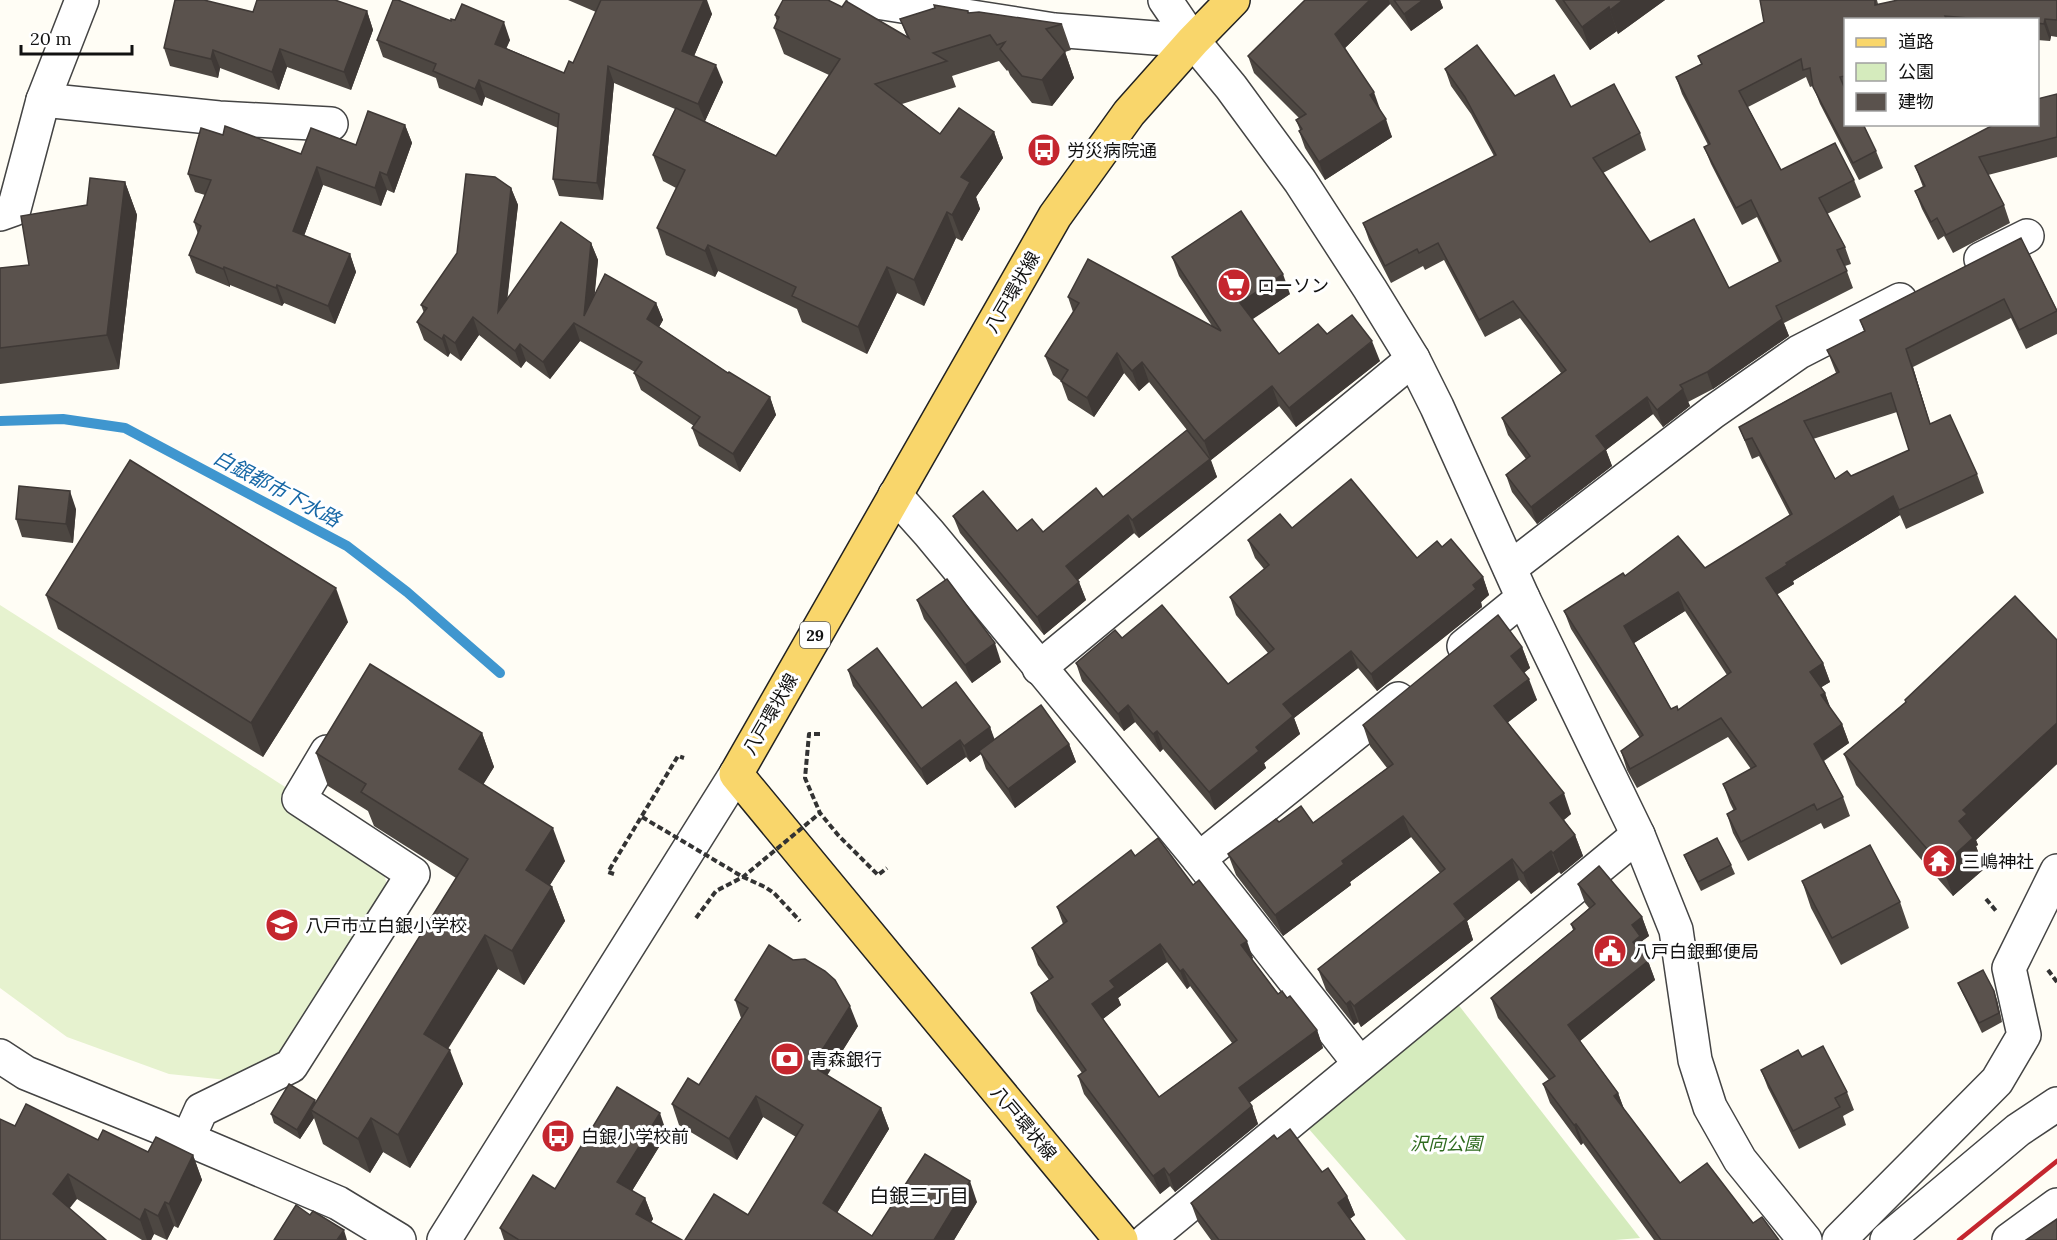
<svg xmlns="http://www.w3.org/2000/svg" width="2057" height="1240" viewBox="0 0 2057 1240" font-family="Lora,'Noto Sans JP',serif">
  <rect width="100%" height="100%" fill="#fffdf5"/>
  <!-- green -->
  <path fill="#d5ebbd" d="M1457,1003L1640,1238L1615,1240H1406L1308,1128Z"/>
  <!-- pitch -->
  <path fill="#e6f2cf" d="M0,605L293,792L382,867L387,885L281,1059L237,1081L169,1074L67,1037L0,988Z"/>
  <g fill="none" stroke-linecap="round" stroke-linejoin="round">
    <!-- stream -->
    <path stroke="#3f96cf" stroke-width="10" d="M0,421L63,419L125,428L347,546L407,592L500,673"/>
    <!-- minor casing -->
    <g stroke="#444" stroke-width="36">
      <g id="minor">
        <path d="M864,0L1054,30L1193,41"/>
        <path d="M1165,0L1193,41L1231,87L1300,181L1370,289L1413,359L1437,407L1523,598L1638,835L1676,930L1695,1060L1710,1107L1740,1160L1805,1240"/>
        <path d="M43,100L219,118L331,124"/>
        <path d="M0,214L14,209L43,100L82,0"/>
        <path d="M1981,259L2027,236"/>
        <path d="M895,495L929,533L1199,859L1360,1064"/>
        <path d="M1510,568L1713,412L1799,352L1900,300"/>
        <path d="M1464,646L1523,598"/>
        <path d="M1039,668L1413,359"/>
        <path d="M1199,859L1398,699"/>
        <path d="M0,1056L26,1073L157,1126L338,1203L399,1240"/>
        <path d="M188,1139L201,1110L291,1066L413,874L299,799L327,752"/>
        <path d="M444,1240L736,774"/>
        <path d="M1147,1240L1638,835"/>
        <path d="M1839,1240L1997,1081L2024,1035L2009,968L2057,871"/>
        <path d="M1887,1240L2018,1130L2057,1104"/>
        <path d="M2009,1240L2057,1205"/>
      </g>
    </g>
    <!-- major casing -->
    <g stroke="#222" stroke-width="36">
      <path id="major" d="M1121,1240L736,774L1055,216L1129,113L1193,41L1233,0"/>
    </g>
    <!-- path -->
    <g stroke="#333" stroke-width="4" stroke-dasharray="6 3" stroke-linecap="butt">
      <path d="M820,734H809L805,778L820,813L838,835L878,875L887,868"/>
      <path d="M614,874L608,872L678,756L684,758"/>
      <path d="M1986,899L1997,912"/>
      <path d="M2048,970L2057,982"/>
    </g>
    <!-- minor -->
    <use href="#minor" stroke="#fff" stroke-width="33"/>
    <!-- major -->
    <use href="#major" stroke="#f9d66b" stroke-width="33"/>
    <!-- rail -->
    <path stroke="#c4262e" stroke-width="4.5" d="M1959,1240L2057,1161"/>
    <!-- path-bridge -->
    <g stroke="#333" stroke-width="4" stroke-dasharray="6 3" stroke-linecap="butt">
      <path d="M642,817L743,877L765,887L774,893L800,921"/>
      <path d="M696,918L716,891L743,877L820,813"/>
    </g>
  </g>
  <!-- wall -->
  <g fill="#4d4742" fill-rule="evenodd">
    <path d="M568,0H704L712,14L694,56L723,82L705,121L776,156L829,75L784,54L774,28L777,22L775,15L907,37L900,19L968,13L1062,24L1071,50L1065,52L1074,78L1052,106L1032,103L1010,75L1008,70L1007,71L999,61L952,76L956,87L902,104L940,134L994,132L1003,158L976,197L980,209L962,241L956,238L924,306L897,293L867,354L802,322L797,309L718,271L715,277L666,255L657,228L676,188L663,181L653,155L675,109L614,83L603,200L559,196L553,179L558,128L485,97L482,106L439,88L436,78L383,57L377,40L451,21L510,40L506,48L564,73L573,63L596,12Z"/>
    <path d="M1305,0H1440L1443,8L1411,31L1390,4L1345,48L1380,109L1392,137L1325,180L1305,148L1299,131L1300,130L1296,120L1299,118L1254,73L1248,56Z"/>
    <path d="M1555,0H1665L1618,34L1617,31L1590,50Z"/>
    <path d="M1840,0H1877L1878,4L2057,0V37L2051,36L2050,41L2037,40V20H1845V124L1876,151L1883,168L1859,180L1820,104L1813,86L1810,87L1806,77L1748,107L1781,170L1854,180L1861,197L1827,214L1845,247L1851,264L1845,266L1853,288L1784,323L1789,336L1713,389L1688,402L1690,406L1663,427L1653,414L1606,450L1612,466L1537,524L1512,492L1506,475L1526,459L1508,435L1502,418L1561,373L1520,318L1485,337L1444,260L1425,270L1423,266L1391,283L1369,240L1363,223L1494,156L1471,114L1451,86L1445,69L1515,96L1571,107L1640,133L1646,150L1603,173L1650,242L1729,288L1779,262L1757,217L1742,225L1711,164L1704,147L1708,145L1682,94L1676,77L1701,64L1698,56Z"/>
    <path d="M367,11L373,30L351,90L287,67L279,90L220,68L218,78L170,66L164,48L253,12Z"/>
    <path d="M2057,94V157L1988,175L2004,205L2010,223L1953,253L1944,236L1938,240L1922,209L1915,191L1923,187L1915,166Z"/>
    <path d="M405,125L412,143L394,193L387,190L381,206L323,185L304,236L350,254L356,272L335,324L284,303L282,306L230,285V287L196,273L189,255L198,234L194,222L205,195L195,192L188,174L223,135L301,154L356,145Z"/>
    <path d="M125,182L137,215L119,369L0,384V268L29,265L87,205Z"/>
    <path d="M511,188L518,205L507,298L591,243L598,260L594,296L656,303L663,320L659,327L728,373L770,397L776,415L740,472L699,446L692,428L694,426L641,390L634,373L635,372L580,341L550,379L526,361L521,368L479,335L461,361L450,353L448,357L424,340L417,322L424,313L421,305Z"/>
    <path d="M2021,238L2057,310V334L2026,349L2011,318L1913,367L1930,424L1977,474L1984,493L1906,529L1900,515L1793,581L1794,584L1777,594L1823,663L1830,682L1821,687L1825,693L1830,708L1842,724L1849,743L1824,761L1843,797L1850,816L1824,829L1821,823L1748,861L1733,833L1727,814L1734,811L1730,803L1723,784L1751,769L1728,737L1637,788L1627,770L1621,751L1640,738L1571,629L1564,611L1625,576L1705,568L1790,516L1759,456L1752,459L1739,427L1836,373L1827,350L1864,331L1860,320ZM1897,412L1909,450L1851,476L1835,479L1813,439ZM1685,611L1727,675L1678,710L1671,709L1634,643Z"/>
    <path d="M1172,257L1290,294L1252,319L1279,354L1327,334L1380,361L1296,427L1279,406L1211,460L1217,477L1139,538L1134,533L1078,580L1086,600L1044,635L960,533L953,516L1017,531L1043,532L1103,497L1187,430L1149,382L1139,391L1124,373L1094,417L1068,400L1061,381L1053,375L1045,356L1073,312L1068,297L1212,326L1179,276Z"/>
    <path d="M76,509L73,543L22,537L16,519Z"/>
    <path d="M1292,528L1417,558L1442,547L1483,577L1489,595L1481,602L1482,607L1377,691L1358,668L1294,718L1300,734L1264,763L1266,768L1215,810L1163,749L1160,752L1135,722L1124,731L1082,681L1076,663L1122,638L1228,684L1268,653L1236,615L1230,597L1264,569L1255,558L1248,540Z"/>
    <path d="M46,595L348,622L263,757L58,629Z"/>
    <path d="M917,600L1001,662L972,683L924,619Z"/>
    <path d="M2057,640V764L1976,840L1978,845L1976,846L1984,869L1953,896L1856,785L1844,754L1906,702L1905,700Z"/>
    <path d="M1522,647L1530,668L1524,673L1537,700L1508,722L1571,814L1564,820L1575,835L1583,856L1561,874L1559,872L1531,894L1519,880L1467,921L1473,940L1361,1027L1358,1022L1354,1025L1326,990L1318,969L1440,873L1411,837L1350,882L1351,885L1283,936L1236,875L1228,854L1279,822L1313,823L1387,768L1370,746L1363,725Z"/>
    <path d="M848,670L922,708L990,727L994,740L1069,744L1076,762L1015,808L986,769L981,754L970,762L966,757L927,785L853,686Z"/>
    <path d="M482,733L494,767L483,784L565,861L550,885L552,887L565,921L524,985L498,969L448,1049L463,1084L410,1168L383,1152L370,1173L323,1144L314,1118L300,1139L274,1123L271,1114L316,1102L456,878L374,826L368,811L328,786L316,753Z"/>
    <path d="M1684,855L1731,865L1735,874L1701,891L1688,865Z"/>
    <path d="M1135,856L1193,885L1253,958L1252,959L1278,994L1287,998L1317,1030L1323,1048L1249,1103L1252,1106L1258,1124L1175,1192L1170,1186L1160,1194L1084,1094L1078,1076L1082,1073L1037,1011L1031,993L1049,980L1038,965L1032,948L1063,924L1057,907ZM1167,962L1187,989L1190,986L1232,1043L1159,1097L1103,1019L1121,1005L1118,998Z"/>
    <path d="M1802,881L1900,902L1909,928L1841,965L1811,908Z"/>
    <path d="M1578,884L1642,917L1649,936L1642,941L1647,955L1645,957L1648,961L1655,980L1580,1041L1618,1093L1624,1109L1680,1183L1753,1223L1779,1240H1654L1583,1143L1581,1145L1550,1103L1543,1084L1549,1080L1498,1018L1491,998L1573,930L1571,924L1589,908L1585,903Z"/>
    <path d="M1958,983L1997,1000L2002,1022L1982,1033L1962,992Z"/>
    <path d="M735,1000L858,1026L827,1075L881,1108L889,1129L837,1213L872,1236L977,1202L954,1240H685L748,1215L796,1137L763,1117L737,1160L679,1125L672,1104L699,1085L741,1018Z"/>
    <path d="M1802,1057L1847,1092L1854,1110L1843,1116L1846,1125L1799,1149L1768,1088L1761,1070Z"/>
    <path d="M15,1126L148,1152L193,1155L202,1180L178,1228L174,1226L167,1240L154,1234L151,1240H142L77,1199L0,1240Z"/>
    <path d="M667,1134L632,1191L645,1198L653,1219L651,1222L682,1240H504L500,1228L555,1189Z"/>
    <path d="M1277,1139L1322,1172L1347,1196L1355,1215L1350,1219L1365,1240H1211L1198,1222L1191,1203Z"/>
  </g>
  <!-- shaded-wall -->
  <g fill="#3f3936">
    <path d="M704,0H707L712,14L689,68L682,51Z"/>
    <path d="M1370,0H1389L1390,4L1342,51L1335,34Z"/>
    <path d="M1423,0H1440L1443,8L1411,31L1404,14Z"/>
    <path d="M1623,0H1665L1618,34L1610,10Z"/>
    <path d="M1609,7L1617,31L1590,50L1582,27Z"/>
    <path d="M367,11L373,30L351,90L344,72Z"/>
    <path d="M2045,19L2051,36L2050,41L2044,24Z"/>
    <path d="M504,22L510,40L501,61L495,44Z"/>
    <path d="M280,49L287,67L279,90L272,72Z"/>
    <path d="M213,50L220,68L218,78L211,59Z"/>
    <path d="M1065,52L1074,78L1052,106L1042,80Z"/>
    <path d="M716,65L723,82L705,121L698,104Z"/>
    <path d="M608,66L614,83L603,200L597,183Z"/>
    <path d="M479,80L485,97L482,106L475,89Z"/>
    <path d="M1374,92L1380,109L1376,112L1370,95Z"/>
    <path d="M1386,119L1392,137L1325,180L1319,162Z"/>
    <path d="M405,125L412,143L394,193L387,175Z"/>
    <path d="M994,132L1003,158L976,197L980,209L962,241L952,215L961,177Z"/>
    <path d="M317,167L323,185L299,249L293,231Z"/>
    <path d="M380,172L387,190L381,206L375,188Z"/>
    <path d="M125,182L137,215L119,369L107,335Z"/>
    <path d="M511,188L518,205L504,329L498,312Z"/>
    <path d="M947,212L956,238L924,306L914,280Z"/>
    <path d="M591,243L598,260L591,334L584,316Z"/>
    <path d="M708,245L718,271L715,277L705,251Z"/>
    <path d="M350,254L356,272L335,324L328,306Z"/>
    <path d="M224,267L230,285V287L223,269Z"/>
    <path d="M887,267L897,293L867,354L858,327Z"/>
    <path d="M1283,274L1290,294L1247,323L1240,303Z"/>
    <path d="M277,285L284,303L282,306L276,288Z"/>
    <path d="M656,303L663,320L654,336L647,319Z"/>
    <path d="M473,317L479,335L461,361L455,343Z"/>
    <path d="M1782,319L1789,336L1713,389L1707,372Z"/>
    <path d="M574,323L580,341L550,379L543,362Z"/>
    <path d="M444,335L450,353L448,357L442,339Z"/>
    <path d="M1372,341L1380,361L1296,427L1289,408Z"/>
    <path d="M520,344L526,361L521,368L515,351Z"/>
    <path d="M1906,349L1913,367L1936,443L1930,424Z"/>
    <path d="M1117,353L1124,373L1094,417L1087,398Z"/>
    <path d="M1142,362L1149,382L1139,391L1132,371Z"/>
    <path d="M1272,386L1279,406L1211,460L1204,441Z"/>
    <path d="M1683,389L1690,406L1663,427L1657,410Z"/>
    <path d="M770,397L776,415L740,472L733,454Z"/>
    <path d="M1647,397L1653,414L1606,450L1612,466L1537,524L1531,507L1596,436Z"/>
    <path d="M1210,459L1217,477L1139,538L1132,520Z"/>
    <path d="M70,491L76,509L73,543L66,524Z"/>
    <path d="M1893,496L1900,515L1793,581L1794,584L1773,597L1766,578L1786,563Z"/>
    <path d="M1128,515L1134,533L1073,584L1066,566Z"/>
    <path d="M1483,577L1489,595L1481,602L1482,607L1377,691L1371,674Z"/>
    <path d="M1079,582L1086,600L1044,635L1037,617Z"/>
    <path d="M336,588L348,622L263,757L251,723Z"/>
    <path d="M1678,592L1685,611L1631,645L1624,626Z"/>
    <path d="M995,643L1001,662L972,683L965,665Z"/>
    <path d="M1522,647L1530,668L1518,677L1511,656Z"/>
    <path d="M1351,651L1358,668L1294,718L1300,734L1264,763L1266,768L1215,810L1209,792L1256,747L1283,704Z"/>
    <path d="M1823,663L1830,682L1817,690L1810,672Z"/>
    <path d="M1529,679L1537,700L1502,727L1494,706Z"/>
    <path d="M1825,693L1832,712L1821,695Z"/>
    <path d="M1128,705L1135,722L1124,731L1118,714Z"/>
    <path d="M1842,724L1849,743L1821,762L1814,744Z"/>
    <path d="M2057,724V764L1976,840L1978,845L1976,846L1984,869L1953,896L1942,866L1963,810L2057,723Z"/>
    <path d="M990,727L996,743L979,751L981,754L970,762L964,746Z"/>
    <path d="M1157,731L1163,749L1160,752L1153,734Z"/>
    <path d="M482,733L494,767L472,803L459,769Z"/>
    <path d="M960,740L966,757L927,785L921,769Z"/>
    <path d="M1069,744L1076,762L1015,808L1008,789Z"/>
    <path d="M1564,793L1571,814L1558,824L1550,803Z"/>
    <path d="M1403,816L1411,837L1350,882L1351,885L1283,936L1275,915L1342,861Z"/>
    <path d="M553,828L565,861L538,904L526,870Z"/>
    <path d="M1575,835L1583,856L1561,874L1553,853Z"/>
    <path d="M1551,851L1559,872L1531,894L1523,873Z"/>
    <path d="M1512,859L1519,880L1467,921L1473,940L1361,1027L1354,1006L1454,904Z"/>
    <path d="M552,887L565,921L524,985L512,951Z"/>
    <path d="M1642,917L1649,936L1642,941L1647,955L1640,962L1633,942L1632,925Z"/>
    <path d="M485,935L498,969L436,1067L424,1034Z"/>
    <path d="M1247,941L1253,958L1248,962L1241,945Z"/>
    <path d="M1160,944L1167,962L1118,998L1121,1005L1099,1022L1092,1004L1110,981Z"/>
    <path d="M1648,961L1655,980L1575,1045L1568,1025Z"/>
    <path d="M1183,969L1190,986L1187,989L1180,971Z"/>
    <path d="M1994,991L1997,1000L2002,1022L1999,1013Z"/>
    <path d="M1350,1001L1358,1022L1354,1025L1346,1004Z"/>
    <path d="M850,1006L858,1026L820,1087L812,1066Z"/>
    <path d="M1317,1030L1323,1048L1245,1106L1239,1088Z"/>
    <path d="M450,1050L463,1084L410,1168L398,1135Z"/>
    <path d="M1618,1093L1625,1112L1614,1096Z"/>
    <path d="M756,1096L763,1117L737,1160L729,1139Z"/>
    <path d="M315,1100L319,1110H311L314,1118L300,1139L297,1130Z"/>
    <path d="M1252,1106L1258,1124L1175,1192L1169,1175Z"/>
    <path d="M881,1108L889,1129L830,1224L823,1203Z"/>
    <path d="M660,1113L667,1134L625,1202L617,1182Z"/>
    <path d="M371,1118L383,1152L370,1173L358,1139Z"/>
    <path d="M1576,1124L1583,1143L1581,1145L1574,1125Z"/>
    <path d="M193,1155L202,1180L178,1228L169,1204Z"/>
    <path d="M1164,1168L1170,1186L1160,1194L1153,1176Z"/>
    <path d="M68,1174L77,1199L62,1218L53,1194Z"/>
    <path d="M970,1181L977,1202L954,1240H934Z"/>
    <path d="M1347,1196L1355,1215L1345,1222L1338,1203Z"/>
    <path d="M645,1198L653,1219L643,1235L636,1214Z"/>
    <path d="M165,1202L174,1226L167,1240L158,1216Z"/>
    <path d="M145,1209L154,1234L151,1240H147L140,1220Z"/>
    <path d="M344,1230L347,1240H337Z"/>
  </g>
  <!-- building -->
  <g fill="#5a524d" stroke="#3f3936" stroke-width="1.5" fill-rule="evenodd">
    <path d="M175,0H204L253,12L257,0H335L367,11L344,72L280,49L272,72L213,50L211,59L164,48Z"/>
    <path d="M393,0H398L451,21V19L455,20L462,4L504,22L495,44L564,73L569,61L573,63L601,0H704L682,51L716,65L698,104L608,66L597,183L553,179L559,114L479,80L475,89L433,71L436,64L377,40Z"/>
    <path d="M783,0H828L842,7L846,1L909,38L900,19L935,8L934,5L968,11V13L979,12L1062,24L1046,29L1065,52L1042,80L1022,76L1000,49L1005,42L997,45L990,35L933,53L947,61L875,84L940,134L959,108L994,132L961,177L970,182L952,215L947,212L914,280L887,267L858,327L792,296L796,287L708,245L705,251L657,228L685,170L653,155L676,108L776,156L840,59L774,28L779,17L775,15Z"/>
    <path d="M1305,0H1370L1335,34L1374,92L1370,95L1386,119L1319,162L1299,131L1302,129L1296,120L1306,114L1248,56Z"/>
    <path d="M1394,0H1423L1404,14Z"/>
    <path d="M1563,0H1623L1610,10L1609,7L1582,27Z"/>
    <path d="M1760,0H1875V5L1898,0H2057V20L2045,19L2044,24L2037,23V20H1994L1945,16L1947,20H1845V76L1840,77L1845,89V124H1863L1876,151L1853,163L1813,87L1810,68L1803,70L1801,59L1739,91L1781,170L1835,143L1854,180L1819,198L1845,247L1837,250L1847,271L1776,306L1782,319L1707,372L1680,385L1683,389L1657,410L1647,397L1596,436L1606,449L1531,507L1506,475L1530,456L1502,418L1566,370L1513,301L1479,320L1438,243L1419,253L1417,249L1385,266L1363,223L1496,155L1465,97L1445,69L1477,45L1515,96L1554,75L1571,107L1614,84L1640,133L1593,158L1650,242L1694,219L1729,288L1781,261L1751,200L1736,208L1704,147L1710,144L1676,77L1702,64L1698,56L1764,22Z"/>
    <path d="M2057,94V137L1979,157L2004,205L1946,235L1937,218L1931,222L1915,191L1925,186L1915,166L1995,124H2037V99Z"/>
    <path d="M368,111L405,125L387,175L380,172L375,188L317,167L293,231L350,254L328,306L277,285L276,288L224,267L223,269L189,255L201,226L194,222L211,180L188,174L201,128L223,135L225,126L301,154L311,128L356,145Z"/>
    <path d="M466,174L495,177L511,188L498,312L561,222L591,243L584,316L605,274L656,303L647,319L728,373L729,372L770,397L733,454L692,428L700,417L634,373L642,362L574,323L543,362L520,344L515,351L473,317L455,343L444,335L442,339L417,322L427,308L421,305L457,253Z"/>
    <path d="M90,178L125,182L107,335L0,348V268L29,265L21,216L87,205Z"/>
    <path d="M1241,211L1283,274L1240,303L1279,354L1318,324L1327,334L1352,315L1372,341L1289,408L1272,386L1204,441L1142,362L1132,371L1117,353L1087,398L1061,381L1068,370L1045,356L1079,303L1068,297L1088,259L1221,331L1172,257Z"/>
    <path d="M2021,238L2057,311L2019,330L2004,299L1906,349L1930,424L1950,415L1977,474L1899,510L1893,496L1786,563L1787,565L1766,578L1823,663L1810,672L1825,693L1821,695L1842,724L1814,744L1843,797L1817,810L1814,804L1741,842L1727,814L1736,809L1723,784L1756,766L1721,718L1630,769L1621,751L1643,735L1564,611L1623,573L1625,576L1678,536L1705,568L1792,514L1752,438L1745,440L1739,427L1839,372L1827,350L1865,331L1860,320ZM1891,393L1909,450L1851,476L1847,471L1835,479L1804,421ZM1678,592L1731,672L1678,710L1677,706L1671,709L1624,626Z"/>
    <path d="M1187,430L1210,459L1132,520L1128,515L1066,566L1079,582L1037,617L953,516L983,491L1017,531L1032,519L1043,532L1096,488L1103,497Z"/>
    <path d="M130,460L336,588L251,723L46,595Z"/>
    <path d="M1351,479L1417,558L1437,541L1442,547L1451,539L1483,577L1473,585L1476,589L1371,674L1351,651L1283,704L1293,716L1256,747L1259,751L1209,792L1157,731L1153,734L1128,705L1118,714L1076,663L1115,630L1122,638L1162,605L1228,684L1274,649L1230,597L1269,565L1248,540L1280,514L1292,528Z"/>
    <path d="M19,486L70,491L66,524L16,519Z"/>
    <path d="M947,579L995,643L965,665L917,600Z"/>
    <path d="M2015,596L2057,640V723L1963,810L1967,814L1959,821L1973,838L1942,866L1844,754L1906,702L1905,700Z"/>
    <path d="M1498,615L1522,647L1511,656L1529,679L1494,706L1564,793L1550,803L1575,835L1553,853L1551,851L1523,873L1512,859L1454,904L1466,919L1354,1006L1350,1001L1346,1004L1318,969L1445,869L1403,816L1342,861L1344,864L1275,915L1228,854L1276,819L1279,822L1301,806L1313,823L1393,764L1363,725Z"/>
    <path d="M877,648L922,708L956,682L990,727L964,746L960,740L921,769L848,670Z"/>
    <path d="M370,664L482,733L459,769L553,828L526,870L552,887L512,951L485,935L424,1034L450,1050L398,1135L371,1118L358,1139L311,1110L468,859L361,792L366,784L316,753Z"/>
    <path d="M1041,705L1069,744L1008,789L979,751Z"/>
    <path d="M1158,838L1193,885L1199,880L1247,941L1241,945L1278,994L1282,991L1287,998L1290,996L1317,1030L1239,1088L1252,1106L1169,1175L1164,1168L1153,1176L1078,1076L1086,1070L1031,993L1053,977L1032,948L1067,921L1057,907L1131,850L1135,856ZM1160,944L1180,971L1183,969L1237,1040L1159,1097L1092,1004L1115,987L1110,981Z"/>
    <path d="M1717,838L1731,865L1698,882L1684,855Z"/>
    <path d="M1870,845L1900,902L1832,938L1802,881Z"/>
    <path d="M1599,866L1642,917L1632,925L1640,936L1633,942L1648,961L1568,1025L1618,1093L1614,1096L1680,1183L1707,1163L1753,1223L1762,1217L1779,1240H1661L1576,1124L1574,1125L1543,1084L1555,1076L1491,998L1575,929L1571,924L1595,904L1578,884Z"/>
    <path d="M769,945L793,960L805,959L825,971L835,980L850,1006L812,1066L881,1108L823,1203L872,1236L925,1154L970,1181L934,1240H685L714,1194L748,1215L803,1125L756,1096L729,1139L672,1104L688,1078L699,1085L748,1008L735,1000Z"/>
    <path d="M1983,970L1994,991L1999,1013L1979,1023L1958,983Z"/>
    <path d="M1823,1046L1847,1092L1835,1098L1840,1107L1793,1131L1761,1070L1798,1050L1802,1057Z"/>
    <path d="M289,1084L315,1100L297,1130L271,1114Z"/>
    <path d="M617,1087L660,1113L617,1182L645,1198L636,1214L682,1240H519L500,1228L533,1175L555,1189Z"/>
    <path d="M26,1104L98,1140L103,1130L148,1152L156,1137L193,1155L169,1204L165,1202L158,1216L145,1209L140,1220L68,1174L53,1194L106,1240H0V1119L15,1126Z"/>
    <path d="M1290,1129L1322,1172L1328,1168L1347,1196L1338,1203L1365,1240H1219L1191,1203L1274,1135L1277,1139Z"/>
    <path d="M296,1205L310,1215L313,1211L344,1230L337,1240H274Z"/>
    <path d="M2057,1219V1240H2026Z"/>
  </g>
  <!-- icons -->
  <defs>
    <g id="bus-disc" transform="scale(1.725)"><circle r="9.5" fill="#c4262e" stroke="#fff"/><path d="M-5-6H5V4H4V6H2V4H-2V6H-4V4H-5ZM-3.5-4V0h7V-4ZM-3.5 1.2v1.5H-2V1.2ZM2 1.2v1.5H3.5V1.2Z" fill="#fff"/></g>
    <g id="supermarket-disc" transform="scale(1.725)"><circle r="9.5" fill="#c4262e" stroke="#fff"/><path d="M-6-5.5h2.5l.6 2H6L4.5 2H-2.5L-4.4-4H-6ZM-1.5 3.2a1.3 1.3 0 1 0 .1 0ZM3 3.2a1.3 1.3 0 1 0 .1 0Z" fill="#fff"/></g>
    <g id="temple-disc" transform="scale(1.725)"><circle r="9.5" fill="#c4262e" stroke="#fff"/><path d="M0-6L5-2H3V0L6.5 2.5H4V6H1.5V3h-3V6H-4V2.5H-6.5L-3 0V-2H-5Z" fill="#fff"/></g>
    <g id="school-disc" transform="scale(1.725)"><circle r="9.5" fill="#c4262e" stroke="#fff"/><path d="M0-5L7-2L0 1L-7-2ZM-4 1L0 2.5L4 1V4Q0 6-4 4Z" fill="#fff"/></g>
    <g id="civic-disc" transform="scale(1.725)"><circle r="9.5" fill="#c4262e" stroke="#fff"/><path d="M-.6-6.5H3V-4.5H.6V-3L4-1V1h2V6H-6V1h2V-1L-.6-3ZM-1.2 2.5V6h2.4V2.5Z" fill="#fff"/></g>
    <g id="bank-disc" transform="scale(1.725)"><circle r="9.5" fill="#c4262e" stroke="#fff"/><path d="M-6-4H6V4H-6ZM0-2.3a2.3 2.3 0 1 0 0 4.6a2.3 2.3 0 1 0 0-4.6Z" fill="#fff"/></g>
  </defs>
  <g fill-rule="evenodd">
    <use href="#bus-disc" x="1044" y="150"/>
    <use href="#supermarket-disc" x="1234" y="285"/>
    <use href="#temple-disc" x="1939" y="861"/>
    <use href="#school-disc" x="282" y="925"/>
    <use href="#civic-disc" x="1610" y="951"/>
    <use href="#bank-disc" x="787" y="1059"/>
    <use href="#bus-disc" x="558" y="1136"/>
  </g>
  <g text-anchor="middle" dominant-baseline="central" stroke-width="6" stroke-linejoin="round" paint-order="stroke">
    <!-- shield labels -->
    <rect fill="#fff" stroke="#585858" stroke-width="1.5" x="800" y="622" width="30" height="26" rx="4.5"/>
    <g font-size="16" font-weight="bold" fill="#111">
      <text x="815" y="635">29</text>
    </g>
    <!-- poi labels -->
    <g font-size="18" fill="#111" stroke="#fff" text-anchor="start">
      <text x="1067" y="150">労災病院通</text>
      <text x="1257" y="285">ローソン</text>
      <text x="1962" y="861">三嶋神社</text>
      <text x="305" y="925">八戸市立白銀小学校</text>
      <text x="1633" y="951">八戸白銀郵便局</text>
      <text x="810" y="1059">青森銀行</text>
      <text x="581" y="1136">白銀小学校前</text>
    </g>
    <!-- street labels -->
    <g font-size="18" fill="#111" stroke="#fff">
      <text transform="translate(1012 292) rotate(-60)">八戸環状線</text>
      <text transform="translate(770 714) rotate(-60)">八戸環状線</text>
      <text transform="translate(1024 1123) rotate(50)">八戸環状線</text>
    </g>
    <!-- park labels -->
    <g font-size="18" font-style="italic" fill="#2f6b1f" stroke="#fff">
      <text x="1446" y="1143">沢向公園</text>
    </g>
    <!-- water labels -->
    <g font-size="20" font-style="italic" fill="#1768a6" stroke="#fff">
      <text transform="translate(277 488) rotate(28)">白銀都市下水路</text>
    </g>
    <!-- neighbourhood labels -->
    <g font-size="20" fill="#111" stroke="#fff">
      <text x="919" y="1195">白銀三丁目</text>
    </g>
  </g>
  <!-- legend -->
  <rect x="1844" y="18" width="195" height="108" fill="#ffffff" stroke="#a0a0a0" stroke-width="1.5"/>
  <rect x="1856" y="38" width="30" height="9" fill="#f9d66b" stroke="#a0a0a0" stroke-width="1.5"/>
  <text x="1898" y="48" font-size="18" fill="#111111">道路</text>
  <rect x="1856" y="63" width="30" height="18" fill="#d5ebbd" stroke="#a0a0a0" stroke-width="1.5"/>
  <text x="1898" y="78" font-size="18" fill="#111111">公園</text>
  <rect x="1856" y="93" width="30" height="18" fill="#5a524d" stroke="#a0a0a0" stroke-width="1.5"/>
  <text x="1898" y="108" font-size="18" fill="#111111">建物</text>
  <!-- scale -->
  <path d="M21 45v9h111v-9" fill="none" stroke="#111111" stroke-width="3"/>
  <text x="30" y="45" font-size="18" fill="#111111" stroke="#ffffff" stroke-width="4.5" paint-order="stroke">20 m</text>
</svg>
